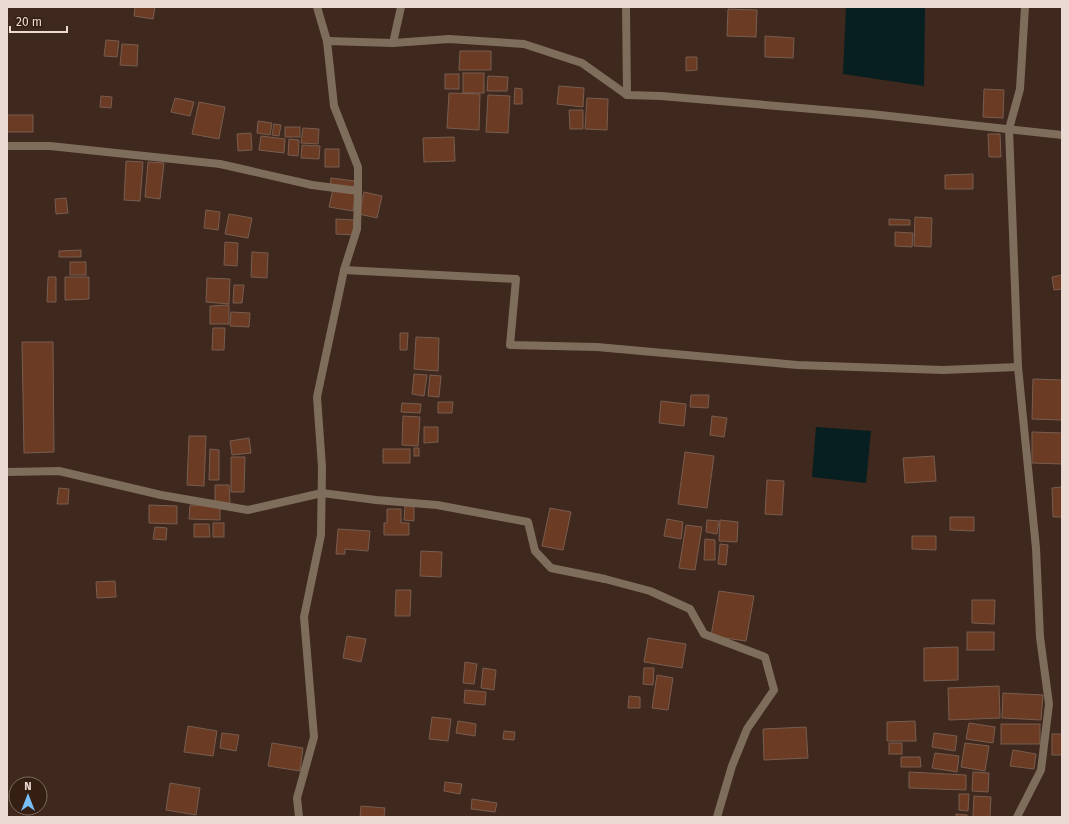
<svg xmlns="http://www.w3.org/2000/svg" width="1069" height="824" viewBox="0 0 1069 824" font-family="'Fira Sans',sans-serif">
  <rect width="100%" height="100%" fill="#3f281d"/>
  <!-- water -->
  <g fill="#071f20">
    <path d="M846,7H925L924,86L843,74Z"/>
    <path d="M816,427L871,431L866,483L812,477Z"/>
  </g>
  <!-- building -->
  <g fill="#6b3c23" stroke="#775d50">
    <path d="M135,7H155L153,19L134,16Z"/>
    <path d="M728,9L757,10L756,37L727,36Z"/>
    <path d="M765,36L794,38L793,58L765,57Z"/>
    <path d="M106,40L119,41L117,57L104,56Z"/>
    <path d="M122,44L138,45L137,66L120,65Z"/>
    <path d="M460,51H491V70H459Z"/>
    <path d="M686,57H697V70L686,71Z"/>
    <rect x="463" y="73" width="21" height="20"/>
    <rect x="445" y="74" width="14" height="15"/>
    <path d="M488,76L508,77L507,91H487Z"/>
    <path d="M559,86L584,88L583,107L557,104Z"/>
    <path d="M515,88L522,89V104H514Z"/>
    <path d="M984,89L1004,90L1003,118L983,117Z"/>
    <path d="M449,93L480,94L479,130L447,128Z"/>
    <path d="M488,95L510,96L508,133L486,132Z"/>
    <path d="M101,96L112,97L111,108L100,107Z"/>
    <path d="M175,98L194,102L190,116L171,112Z"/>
    <path d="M587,98L608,99L607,130L585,129Z"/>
    <path d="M199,102L225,107L219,139L192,134Z"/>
    <path d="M569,110H583V129H570Z"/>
    <rect x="7" y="115" width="26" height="17"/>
    <path d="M258,121L272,123L270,135L257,133Z"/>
    <path d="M274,124L281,125L279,136L272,135Z"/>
    <rect x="285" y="127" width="15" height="10"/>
    <path d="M303,128L319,129L318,144L301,143Z"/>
    <path d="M251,133L252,150L238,151L237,134Z"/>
    <path d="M988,134H1000L1001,157H989Z"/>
    <path d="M261,136L285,139L284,153L259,150Z"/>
    <path d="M454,137L455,161L424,162L423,138Z"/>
    <path d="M289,139L299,140L298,156L288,155Z"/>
    <path d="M302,145L320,146L319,159L301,158Z"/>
    <rect x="325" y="149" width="14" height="18"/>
    <path d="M126,161L143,162L140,201L124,200Z"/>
    <path d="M148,162L164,163L160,199L145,197Z"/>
    <path d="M973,174V189H945V175Z"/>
    <path d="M331,178L355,181L353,190L330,186Z"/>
    <path d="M333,189L356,193L353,211L329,207Z"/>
    <path d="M364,192L382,196L377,218L359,214Z"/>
    <path d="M66,198L68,213L56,214L55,199Z"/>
    <path d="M206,210L220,212L218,230L204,228Z"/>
    <path d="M229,214L252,218L248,238L225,234Z"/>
    <path d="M915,217L932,218L931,247L914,246Z"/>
    <path d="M336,219L354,220L353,235L336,234Z"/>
    <path d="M889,219L910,220V225H889Z"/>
    <path d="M895,232L913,233L912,247L895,246Z"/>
    <path d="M225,242L238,243L237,266L224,265Z"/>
    <path d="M81,250V257H59V251Z"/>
    <path d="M252,252L268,253L267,278L251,277Z"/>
    <rect x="70" y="262" width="16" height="13"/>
    <path d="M1062,275V289L1054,290L1052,277Z"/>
    <path d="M48,277H56V302H47Z"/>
    <path d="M65,277H89V299L65,300Z"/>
    <path d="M207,278L230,279L229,304L206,302Z"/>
    <path d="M234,285H244L242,303H233Z"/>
    <path d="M229,305V324H210V306Z"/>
    <path d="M231,312L250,313L249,327L230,326Z"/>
    <path d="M213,328H225L224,350H212Z"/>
    <path d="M400,333H408L407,350H400Z"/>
    <path d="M416,337L439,338L438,371L414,369Z"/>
    <path d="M22,342H53L54,452L24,453Z"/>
    <path d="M414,374L427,375L424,396L412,394Z"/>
    <path d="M430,375L441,376L439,397L428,396Z"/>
    <path d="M1033,379L1062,380V420L1032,419Z"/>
    <path d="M691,395H709L708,408L690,407Z"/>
    <path d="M661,401L686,404L684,426L659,423Z"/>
    <path d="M438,402H453L452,413H438Z"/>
    <path d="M402,403L421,404L420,413L401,412Z"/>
    <path d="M403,416L420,417L418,446L402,445Z"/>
    <path d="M712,416L727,418L724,437L710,435Z"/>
    <path d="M424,427H438V442L424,443Z"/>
    <path d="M1032,432L1062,433V464L1032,463Z"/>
    <path d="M189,436H206L204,486L187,485Z"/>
    <path d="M249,438L251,453L232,455L230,441Z"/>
    <rect x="414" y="448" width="5" height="8"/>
    <path d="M210,449L219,450V480H209Z"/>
    <rect x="383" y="449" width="27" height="14"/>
    <path d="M685,452L714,456L707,508L678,504Z"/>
    <path d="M934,456L936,481L905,483L903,458Z"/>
    <path d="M231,457H245L244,492H231Z"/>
    <path d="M767,480L784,481L782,515L765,514Z"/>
    <path d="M215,485H229L230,503H215Z"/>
    <path d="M1062,487V517H1053L1052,488Z"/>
    <path d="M59,488L69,489L68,504H57Z"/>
    <path d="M149,505L177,506V524L149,523Z"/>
    <path d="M190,505L220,506V520L189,519Z"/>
    <path d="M405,506L414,507V521L404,520Z"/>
    <path d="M550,508L571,512L563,550L542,546Z"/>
    <path d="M387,509H401V523H409V535H384V523H387Z"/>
    <path d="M950,517H974V531L950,530Z"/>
    <path d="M667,519L683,522L681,539L664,536Z"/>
    <path d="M707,520L719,521L717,534L706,532Z"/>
    <path d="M720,520L738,522L737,542L719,541Z"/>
    <rect x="213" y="523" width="11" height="14"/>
    <path d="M194,524H209L210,537H194Z"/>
    <path d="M686,525L702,527L695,570L679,568Z"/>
    <path d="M155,527L167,528L166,540L153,539Z"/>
    <path d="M338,529L370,531L368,551L345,549V554H336Z"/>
    <path d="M912,536H936V550L912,549Z"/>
    <path d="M705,539L715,540V560H704Z"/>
    <path d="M720,544L728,545L726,565L718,564Z"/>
    <path d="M421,551L442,552L441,577L420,576Z"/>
    <path d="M115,581L116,597L97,598L96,582Z"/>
    <path d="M396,590H411L410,616H395Z"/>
    <path d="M719,591L754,596L746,641L711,636Z"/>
    <path d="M972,600H995L994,624L972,623Z"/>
    <rect x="967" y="632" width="27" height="18"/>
    <path d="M347,636L366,639L361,662L343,658Z"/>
    <path d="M648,638L686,644L682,668L644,662Z"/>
    <path d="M958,647V680L924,681V648Z"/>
    <path d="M465,662L477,664L474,684L463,683Z"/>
    <path d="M483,668L496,670L494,690L481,688Z"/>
    <path d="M644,668H654L653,685L643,684Z"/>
    <path d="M657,675L673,678L668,710L652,708Z"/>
    <path d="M999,686L1000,718L949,720L948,688Z"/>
    <path d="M465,690L486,692L485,705L464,703Z"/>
    <path d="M1003,693L1043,695L1041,720L1002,718Z"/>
    <path d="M629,696L640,697V708H628Z"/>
    <path d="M432,717L451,719L448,741L429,739Z"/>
    <path d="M458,721L476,724L475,736L456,733Z"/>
    <path d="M915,721L916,741H887V722Z"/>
    <path d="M969,723L995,727L993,743L966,739Z"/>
    <rect x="1001" y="724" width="39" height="20"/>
    <path d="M188,726L217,731L213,756L184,752Z"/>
    <path d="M806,727L808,758L764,760L763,729Z"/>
    <path d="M504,731L515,732L514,740L503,739Z"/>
    <path d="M222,733L239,735L236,751L220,748Z"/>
    <path d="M934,733L957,736L955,751L932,747Z"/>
    <rect x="1052" y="734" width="10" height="21"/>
    <path d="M272,743L303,748L300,771L268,766Z"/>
    <rect x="889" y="743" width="13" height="11"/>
    <path d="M965,743L989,746L985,771L961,767Z"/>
    <path d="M1013,750L1036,754L1034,769L1010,766Z"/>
    <path d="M935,753L959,756L957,772L932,768Z"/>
    <path d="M901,757H920L921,767H901Z"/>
    <path d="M909,772L966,775V790L909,788Z"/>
    <path d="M973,772L989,773L988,792L972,791Z"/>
    <path d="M445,782L462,784L460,794L444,791Z"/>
    <path d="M170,783L200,788L196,815L166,810Z"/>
    <path d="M959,794H969L968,811L959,810Z"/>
    <path d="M974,796L991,797L990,817H973Z"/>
    <path d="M472,799L497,803L495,812L471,809Z"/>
    <path d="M361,806L385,808L384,817H360Z"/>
    <path d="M956,814L967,815V817H956Z"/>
  </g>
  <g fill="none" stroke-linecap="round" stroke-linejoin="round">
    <!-- minor -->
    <g stroke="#7f6d5c" stroke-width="8">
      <path d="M317,7L327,41L334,106L358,167V191"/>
      <path d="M626,7L627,95"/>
      <path d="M327,41L393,43L449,39L524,44L582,63L627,95L661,96L871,114L1062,135"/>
      <path d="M393,43L401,7"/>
      <path d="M7,146H50L220,164L312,185L358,191L357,229L344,270L317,397L322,467L321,535L304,617L314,737L297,798L299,817"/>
      <path d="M344,270L516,279L510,345L597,347L797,365L943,370L1018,367"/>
      <path d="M7,472L59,471L161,495L248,510L322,493L376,500L437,505L528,522L535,551L551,568L605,579L650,591L690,609L704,634L765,657L774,690L747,729L732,766L717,817"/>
      <path d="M1017,817L1041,770L1049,704L1040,637L1036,548L1018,367L1009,129L1020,89L1025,7"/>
    </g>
  </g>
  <!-- border -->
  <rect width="1069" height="824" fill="none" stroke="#eadad3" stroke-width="16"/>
  <!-- north arrow -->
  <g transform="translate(28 796)"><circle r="19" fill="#351f13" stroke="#7d6a60"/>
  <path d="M0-3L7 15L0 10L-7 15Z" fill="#78bff7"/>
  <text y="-6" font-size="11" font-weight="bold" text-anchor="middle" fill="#eadad3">N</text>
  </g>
  <!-- scale -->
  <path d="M10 26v6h57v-6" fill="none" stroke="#eadad3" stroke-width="2"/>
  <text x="16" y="26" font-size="12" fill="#eadad3" stroke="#351f13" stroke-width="3" paint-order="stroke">20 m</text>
</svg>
